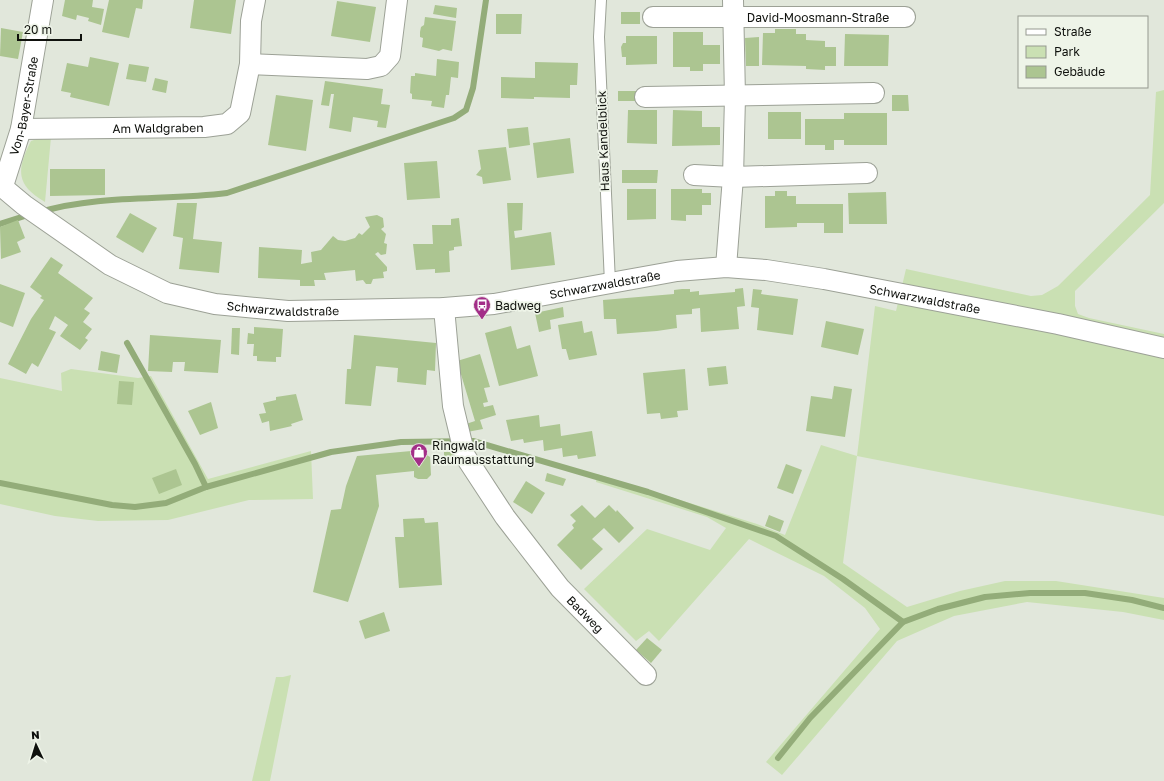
<svg xmlns="http://www.w3.org/2000/svg" width="1164" height="781" viewBox="0 0 1164 781" font-family="'Golos Text',sans-serif">
  <rect width="100%" height="100%" fill="#e1e7db"/>
  <!-- green -->
  <g fill="#cae0b3">
    <path d="M1164,90V203L1075,291V306L1078,314L1089,318L1164,334V516L857,456L843,563L907,607L960,591L1005,581H1056L1164,598V620L1123,612L1027,602L954,616L897,641L782,775L766,762L880,629L865,608L824,576L749,539L659,641L649,631L636,641L584,589L647,529L710,550L726,528L707,517L596,482L597,474L757,524L785,535L821,445L857,456L875,306L896,311L906,269L1031,296L1042,295L1058,286L1150,195L1156,92Z"/>
    <path d="M51,137L45,202C16,185 16,170 31,141L40,138Z"/>
    <path d="M71,369L138,378L151,376L208,479L311,451L313,499L249,500L168,520L98,521L55,516L0,504V378L62,391L61,373Z"/>
    <path d="M291,675L270,781H252L276,677H283Z"/>
  </g>
  <g fill="none" stroke-linecap="round" stroke-linejoin="round">
    <!-- stream -->
    <g stroke="#93ac79" stroke-width="6">
      <path d="M40,212C101,194 165,201 227,193L454,118L466,110L473,88L486,0"/>
      <path d="M0,224L31,214"/>
      <path d="M127,343L195,464L206,487"/>
      <path d="M0,483L112,505L135,507L166,503L206,487L331,452L401,442L473,441L648,492L776,536L843,579L903,622"/>
      <path d="M778,758L810,718L903,622L938,609L985,597L1030,593H1085L1132,600L1164,608"/>
    </g>
  </g>
  <!-- building -->
  <g fill="#acc591">
    <path d="M65,0H93L92,7L104,9L101,25L88,21L89,18L77,15L76,20L62,16Z"/>
    <path d="M109,0H143L142,9L136,8L129,38L102,32Z"/>
    <path d="M194,0H236L231,34L190,28Z"/>
    <path d="M337,1L376,7L370,42L331,36Z"/>
    <path d="M435,5L457,8L456,18L433,14Z"/>
    <rect x="621" y="12" width="19" height="12"/>
    <path d="M496,14H522L521,34H496Z"/>
    <path d="M425,17L456,21L452,51L443,49L439,51L422,47L423,38L420,37V32L421,27L424,25Z"/>
    <path d="M1,28L23,32L18,59L0,56Z"/>
    <path d="M775,29H796V34H806V40L825,41V47H836V66H825V70L806,69V66L762,65L763,33H775Z"/>
    <path d="M673,32H703V45H720V64H703V71H690V67H673Z"/>
    <path d="M845,34L889,35L888,66H844Z"/>
    <path d="M626,36H657V64L626,65V57H622L621,47L623,43H626Z"/>
    <path d="M759,37V66H746L745,38Z"/>
    <path d="M90,57L119,63L109,106L70,97L71,93L61,91L67,63L88,67Z"/>
    <path d="M437,59L459,62L458,78L451,77L449,95H446L444,108L431,106L432,101L412,99V94L410,93L411,76H415V73L436,76Z"/>
    <path d="M535,62L578,63L577,85H570V98L534,97V99L501,98V77L535,78Z"/>
    <path d="M129,64L149,67L146,82L126,79Z"/>
    <path d="M155,78L168,81L166,93L152,90Z"/>
    <path d="M325,81L383,89L381,104L390,105L386,128L377,127L378,121L353,117L351,132L329,128L334,94H331L329,106L321,105Z"/>
    <rect x="618" y="91" width="22" height="10"/>
    <path d="M276,95L313,100L306,151L268,145Z"/>
    <path d="M892,95H908L909,111H892Z"/>
    <path d="M628,110H657V144L627,143Z"/>
    <path d="M673,110L702,111V127H720V145L672,146Z"/>
    <rect x="768" y="112" width="33" height="27"/>
    <path d="M844,113H887V145H844V140H834V150H825V145H805V119H844Z"/>
    <path d="M528,127L530,145L509,148L507,129Z"/>
    <path d="M570,138L574,173L537,178L533,143Z"/>
    <path d="M506,147L511,180L483,184L482,177L476,175L481,169L478,150Z"/>
    <path d="M437,161L440,198L407,200L404,163Z"/>
    <path d="M50,169H105V195L50,196Z"/>
    <path d="M622,170H658L657,183H622Z"/>
    <path d="M627,189H656V219L627,220Z"/>
    <path d="M671,189H702V193H711V205H702V215H686V221L671,220Z"/>
    <path d="M775,191H787V196H796V204H843V233H824V223H797V227L765,228V196H775Z"/>
    <path d="M886,192L887,224H849L848,193Z"/>
    <path d="M177,203H197L193,239L222,242L219,273L179,269L183,238L173,236Z"/>
    <path d="M507,203H523L522,230L514,231L515,238L551,232L555,265L511,270Z"/>
    <path d="M130,213L157,228L143,253L116,237Z"/>
    <path d="M377,215L383,218L384,227L381,229L386,234L384,243L387,244L386,254L381,255L378,252L375,254L387,267V271L383,272L384,278L373,279L371,284H366L363,280L356,281L355,270L324,273L326,280H314L315,286H300V280L258,278L259,247L302,250L301,264L312,262L311,252L321,250L333,236L338,240L345,241L355,238L359,233L362,235L370,227L365,217Z"/>
    <path d="M459,218L462,246L454,247V250L449,251L450,272L435,273V269L416,270L413,244H433L432,225H451V219Z"/>
    <path d="M18,220L25,238L17,242L21,252L1,259L0,227Z"/>
    <path d="M51,257L63,265L58,273L93,298L84,309L90,313L83,322L92,329L85,338L88,340L80,350L60,336L68,325L55,316L49,329L56,332L38,367L32,363L26,374L8,364L31,319L44,300L40,298L42,296L30,287Z"/>
    <path d="M0,284L25,293L13,327L0,322Z"/>
    <path d="M743,288L745,306L737,307L739,329L701,332L700,308L692,309V314L676,315L677,328L657,331L617,334L616,319H604L603,300L674,294V290L682,289H690V292L699,291V295L735,292V289Z"/>
    <path d="M753,289L762,290L761,294L798,299L793,335L757,330L759,308L751,307Z"/>
    <path d="M563,307L564,317L550,320L551,329L539,332L535,313Z"/>
    <path d="M582,321L584,333L592,331L597,355L569,360L566,349H562L558,325Z"/>
    <path d="M826,321L864,329L858,355L821,347Z"/>
    <path d="M511,326L517,349L530,345L538,376L499,386L485,333Z"/>
    <path d="M254,327L283,329L281,357H276V362L257,361V356H253L254,344H247L248,333L254,334Z"/>
    <path d="M232,328H240L239,355L231,354Z"/>
    <path d="M150,335L221,340L218,373L184,371L185,362H173L172,372L148,371Z"/>
    <path d="M354,335L436,343L435,371L427,370L426,385L397,382L398,368L376,366L371,406L345,404L347,369H351Z"/>
    <path d="M101,351L120,355L117,373L98,370Z"/>
    <path d="M480,354L490,387L484,388L488,402L483,403L484,407L493,405L496,415L480,420L483,429L467,432L466,424L475,421L457,361Z"/>
    <path d="M726,366L728,384L709,386L707,368Z"/>
    <path d="M685,369L688,410L677,411L678,417L661,419L660,413L647,414L643,373Z"/>
    <path d="M119,381L134,382L132,405L117,404Z"/>
    <path d="M834,386L852,389L845,437L806,431L811,396L832,399Z"/>
    <path d="M296,394L303,420L291,424L292,426L270,431L269,421L262,423L259,414L266,413L263,403L276,400V397Z"/>
    <path d="M211,402L218,428L200,435L188,411Z"/>
    <path d="M539,415L540,427L560,424L561,436L592,431L596,456L578,459L577,455L563,457L562,448L544,451L543,440L524,443L523,439L511,441L506,420Z"/>
    <path d="M422,450V452L430,457L431,475L427,479H418L414,477V471L376,475L379,506L348,602L313,592L331,510L341,509L346,486L357,456Z"/>
    <path d="M444,452H453V462L444,463Z"/>
    <path d="M786,464L802,470L793,494L777,488Z"/>
    <path d="M176,469L182,485L159,494L152,478Z"/>
    <path d="M547,473L566,479L563,486L545,481Z"/>
    <path d="M526,481L545,493L532,514L513,502Z"/>
    <path d="M582,505L595,518L609,505L616,512L617,510L634,528L619,543L604,528L592,539L603,549L581,570L557,545L574,528L572,525L576,521L570,515Z"/>
    <path d="M769,515L784,521L780,532L765,526Z"/>
    <path d="M424,518L425,523L438,522L442,585L399,588L395,537H404L403,519Z"/>
    <path d="M384,612L390,631L365,639L359,621Z"/>
    <path d="M647,638L662,650L651,663L636,650Z"/>
  </g>
  <g fill="none" stroke-linecap="round" stroke-linejoin="round">
    <!-- service casing -->
    <g stroke="#9ca196" stroke-width="12">
      <path id="service" d="M601,0L599,37L610,283"/>
    </g>
    <!-- minor casing -->
    <g stroke="#9ca196" stroke-width="22">
      <g id="minor">
        <path id="s1" d="M653,17H905"/>
        <path d="M250,64L367,69L381,66L390,56L397,0"/>
        <path d="M645,97L874,93"/>
        <path id="s2" d="M21,129L204,127L227,124L240,113L250,64L251,21L255,0"/>
        <path d="M694,175L733,177L867,173"/>
        <path id="s3" d="M0,185L24,205L110,265L167,293L215,304L288,311L444,308L494,304L677,271L726,267L766,270L824,279L1058,324L1164,348"/>
        <path id="s4" d="M3,186L21,129L43,0"/>
        <path d="M726,267L733,177L735,97L733,0"/>
        <path id="s5" d="M444,308L453,406L465,456L505,517L560,588L646,675"/>
      </g>
    </g>
    <!-- service -->
    <use href="#service" stroke="#fff" stroke-width="10"/>
    <!-- minor -->
    <use href="#minor" stroke="#fff" stroke-width="20"/>
  </g>
  <!-- icons -->
  <defs>
    <g id="bus-pin" transform="scale(0.9)"><path d="M0 17L-7.5 6A9.5 9.5 0 1 1 7.5 6Z" fill="#a32e88" stroke="#eef4e8"/><path d="M-5-6H5V4H4V6H2V4H-2V6H-4V4H-5ZM-3.5-4V0h7V-4ZM-3.5 1.2v1.5H-2V1.2ZM2 1.2v1.5H3.5V1.2Z" fill="#fff"/></g>
    <g id="shop-pin" transform="scale(0.9)"><path d="M0 17L-7.5 6A9.5 9.5 0 1 1 7.5 6Z" fill="#a32e88" stroke="#eef4e8"/><path d="M-5-2.5h2.3a2.7 3.5 0 0 1 5.4 0H5L5.5 6h-11ZM-1.5-2.5h3a1.5 2.3 0 0 0-3 0Z" fill="#fff"/></g>
  </defs>
  <g fill-rule="evenodd">
    <use href="#bus-pin" x="482" y="305"/>
    <use href="#shop-pin" x="419" y="452"/>
  </g>
  <g text-anchor="middle" dominant-baseline="central" stroke-width="3.5" stroke-linejoin="round" paint-order="stroke">
    <!-- street labels -->
    <g font-size="12" fill="#0f110d" stroke="#eef4e8">
      <text stroke="none"><textPath href="#s1" startOffset="165">David-Moosmann-Straße</textPath></text>
      <text stroke="none"><textPath href="#s4" startOffset="83">Von-Bayer-Straße</textPath></text>
      <text stroke="none"><textPath href="#s2" startOffset="137">Am Waldgraben</textPath></text>
      <text transform="translate(603 141) rotate(-92)">Haus Kandelblick</text>
      <text stroke="none"><textPath href="#s3" startOffset="641">Schwarzwaldstraße</textPath></text>
      <text stroke="none"><textPath href="#s3" startOffset="965">Schwarzwaldstraße</textPath></text>
      <text stroke="none"><textPath href="#s3" startOffset="317">Schwarzwaldstraße</textPath></text>
      <text stroke="none"><textPath href="#s5" startOffset="349">Badweg</textPath></text>
    </g>
    <!-- poi labels -->
    <g font-size="12" fill="#0f110d" stroke="#eef4e8" text-anchor="start">
      <text x="495" y="305">Badweg</text>
      <text x="432" y="445">Ringwald<tspan x="432" dy="14">Raumausstattung</tspan></text>
    </g>
  </g>
  <!-- legend -->
  <rect x="1018" y="16" width="130" height="72" fill="#eef4e8" stroke="#959990"/>
  <rect x="1026" y="29" width="20" height="6" fill="#ffffff" stroke="#959990"/>
  <text x="1054" y="36" font-size="12" fill="#0f110d">Straße</text>
  <rect x="1026" y="46" width="20" height="12" fill="#cae0b3" stroke="#959990"/>
  <text x="1054" y="56" font-size="12" fill="#0f110d">Park</text>
  <rect x="1026" y="66" width="20" height="12" fill="#acc591" stroke="#959990"/>
  <text x="1054" y="76" font-size="12" fill="#0f110d">Gebäude</text>
  <!-- north arrow -->
  <g transform="translate(36 745) rotate(356)" stroke="#eef4e8" stroke-width="3" paint-order="stroke">
  <path d="M0-3L7 15L0 10L-7 15Z" fill="#0f110d"/>
  <text y="-6" font-size="11" font-weight="bold" text-anchor="middle" fill="#0f110d">N</text>
  </g>
  <!-- scale -->
  <path d="M18 34v6h63v-6" fill="none" stroke="#0f110d" stroke-width="2"/>
  <text x="24" y="34" font-size="12" fill="#0f110d" stroke="#eef4e8" stroke-width="3" paint-order="stroke">20 m</text>
</svg>
